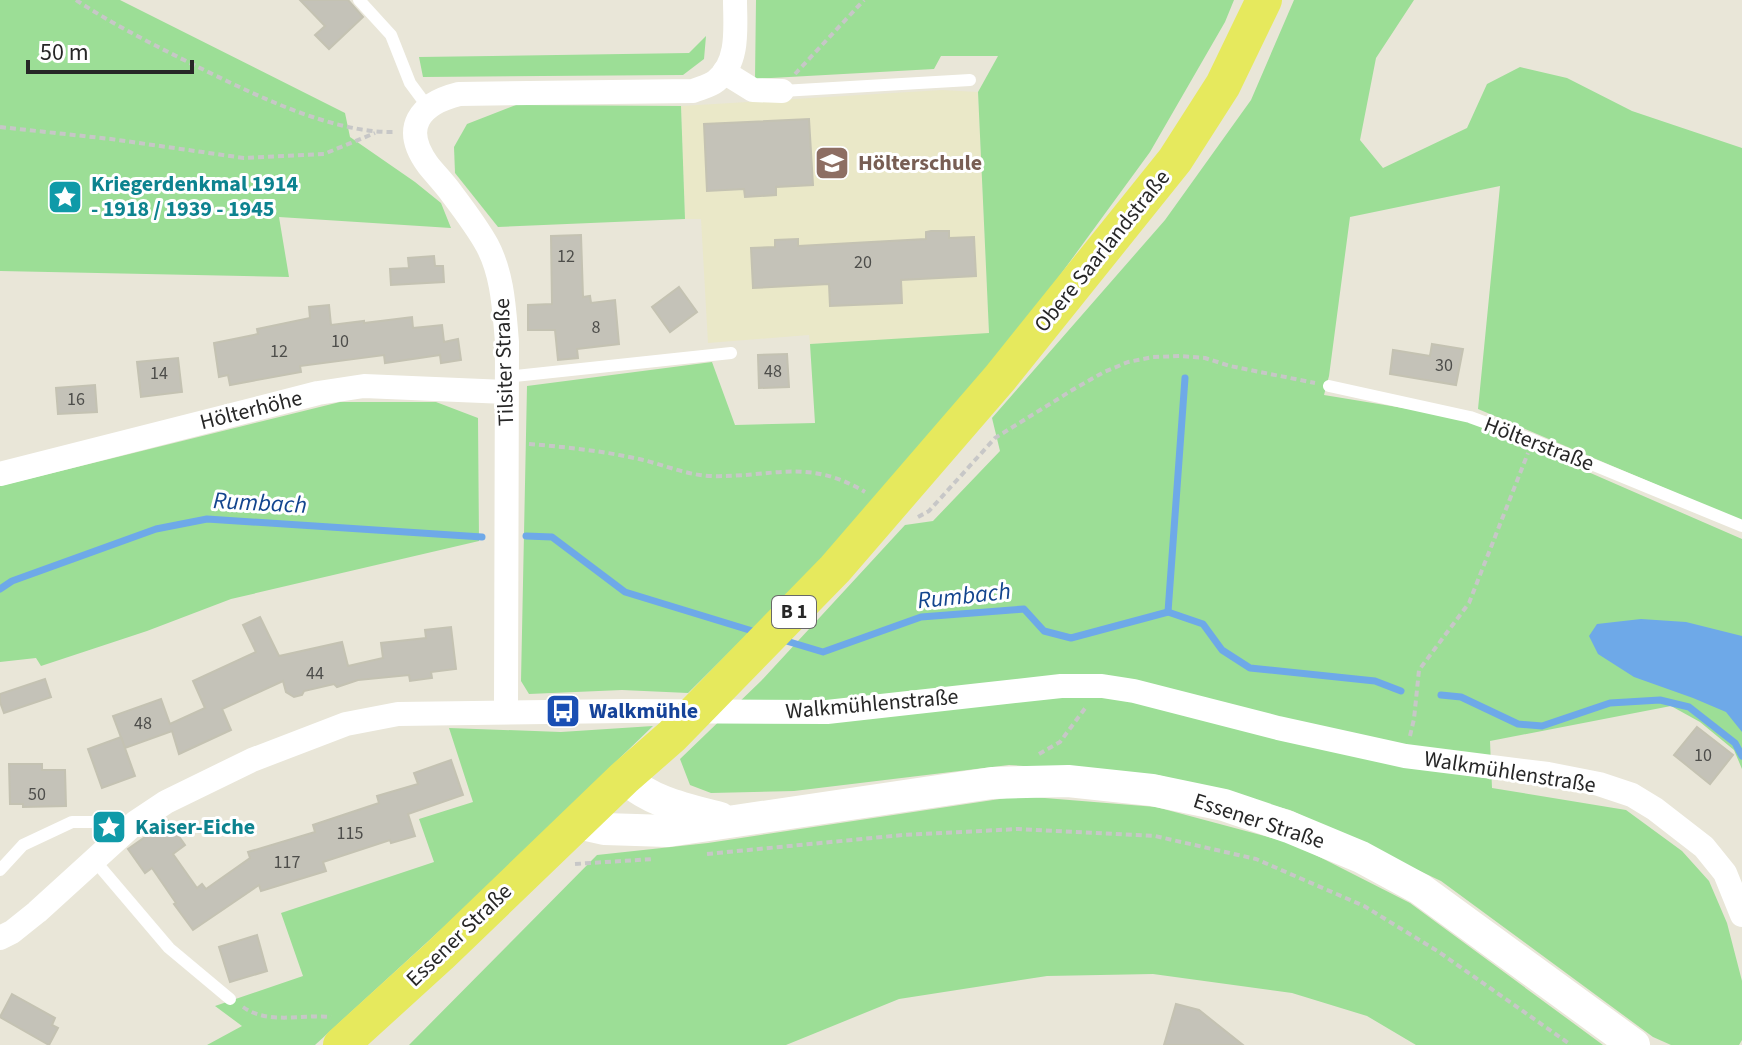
<svg xmlns="http://www.w3.org/2000/svg" width="1742" height="1045" viewBox="0 0 1742 1045" font-family="'Source Sans 3',sans-serif">
  <rect width="100%" height="100%" fill="#e9e6d8"/>
  <!-- education -->
  <path fill="#eae8c8" d="M942,90L978,92L989,334L810,344L809,335L708,343L701,219H685L681,106Z"/>
  <!-- green -->
  <g fill="#9cde96">
    <path d="M0,0H120L345,113L350,137L415,182L441,203L451,228L279,217L289,277L0,271Z"/>
    <path d="M756,0H1234L1225,22L1150,152L1028,319L908,464L795,587L688,693L622,690L529,694L521,681L527,386L712,362L735,425L815,423L810,344L989,333L978,92L998,56H941L934,69L755,79Z"/>
    <path d="M1294,0H1414L1376,58L1360,140L1383,168L1467,128L1487,84L1520,67L1567,78L1632,111L1742,148V521L1478,409L1500,186L1350,217L1329,376L1324,395L1464,418L1742,539V769L1734,750L1700,722L1671,706L1490,741L1492,788L1626,810L1682,851L1709,881L1727,923L1742,981V1040L1739,1045H1671L1653,1037L1441,881L1290,810L1158,775L1009,765L794,791L711,793L690,785L680,759L761,681L905,525L933,521L1000,451L992,418L1165,220L1251,100Z"/>
    <path d="M706,36L704,59L683,75L423,77L419,57L689,53Z"/>
    <path d="M516,105L681,106L685,219L498,227L455,173L454,147L467,124Z"/>
    <path d="M340,402H436L478,418L479,541L231,599L147,631L41,666L36,658L0,662V486Z"/>
    <path d="M653,726L459,913L315,1045H207L242,1026L215,1006L303,976L281,913L434,862L419,819L473,802L449,728L561,732Z"/>
    <path d="M1020,796L1156,807L1294,844L1410,903L1603,1045H1416L1367,1016L1292,993L1153,974L1047,976L899,999L786,1045H409L597,855L708,843Z"/>
  </g>
  <!-- water -->
  <path fill="#6ea9e8" d="M1641,619L1686,622L1742,636V732L1726,712L1693,698L1634,677L1598,654L1589,636L1597,624Z"/>
  <g fill="none" stroke-linecap="round" stroke-linejoin="round">
    <!-- stream -->
    <g stroke="#6ea9e8" stroke-width="7">
      <path d="M526,536L552,537L625,592L759,633"/>
      <path d="M0,589L12,581L156,529L207,519L482,537"/>
      <path d="M1168,612L1185,378"/>
      <path d="M783,640L823,652L921,617L1024,609L1044,631L1071,638L1168,612L1203,624L1222,650L1250,668L1375,681L1401,691"/>
      <path d="M1441,695L1461,697L1518,724L1542,726L1610,703L1660,700L1689,707L1735,743L1742,756"/>
    </g>
  </g>
  <!-- building -->
  <g fill="#c4c2b8" stroke="#c4c2b2" stroke-width="2">
    <path d="M300,0H348L363,17L329,49L315,35L325,26Z"/>
    <path d="M809,119L813,185L776,187V195L745,197L744,189L707,191L704,124Z"/>
    <path d="M931,231H949V238L974,237L976,276L901,280L902,303L830,306L829,284L753,288L751,248L775,247V240L798,239V246L926,239V232Z"/>
    <path d="M581,235L583,297L590,296L591,303L615,300L619,344L577,349L578,358L558,360L555,330H528V305L552,304L551,236Z"/>
    <path d="M434,256L435,266H443L444,282L391,285L390,269L409,268L408,258Z"/>
    <path d="M679,287L697,312L670,332L652,307Z"/>
    <path d="M329,305L331,325L364,321V323L412,317L413,328L442,325L444,342L458,339L461,360L441,363L440,355L385,363L384,355L300,366L301,372L230,385L228,375L219,377L214,343L258,334L257,329L310,318L309,307Z"/>
    <path d="M1432,344L1463,349L1456,385L1390,374L1393,350L1430,356Z"/>
    <path d="M787,354L789,387L759,388L758,355Z"/>
    <path d="M178,358L182,392L141,397L137,362Z"/>
    <path d="M95,385L97,412L58,414L56,388Z"/>
    <path d="M260,617L279,656L342,642L348,666L383,658L381,643L426,638L425,630L451,627L456,669L431,672L432,678L410,681L409,675L358,680L337,687L334,684L304,691L302,695L294,697L286,692L283,681L222,709L231,730L179,754L172,731L125,748L113,716L161,699L170,724L205,708L193,681L256,652L243,625Z"/>
    <path d="M45,679L51,697L4,713L0,702V694Z"/>
    <path d="M1697,727L1733,755L1710,784L1674,755Z"/>
    <path d="M121,737L135,776L102,788L88,749Z"/>
    <path d="M451,760L463,795L408,814L415,836L391,843L390,840L323,862L326,871L261,891L259,885L193,930L174,904L176,903L152,868L145,873L128,849L168,821L185,845L173,854L197,888L202,884L206,889L250,858L248,852L315,832L313,825L379,803L377,796L418,784L414,773Z"/>
    <path d="M9,764H42V770H65L66,806L23,807V804H10Z"/>
    <path d="M257,935L267,971L230,982L219,947Z"/>
    <path d="M12,994L55,1018L52,1025L58,1028L49,1045L0,1017Z"/>
    <path d="M1176,1004L1199,1010L1243,1045H1164Z"/>
  </g>
  <g fill="none" stroke-linecap="round" stroke-linejoin="round">
    <!-- path -->
    <g stroke="#c7c7c7" stroke-width="4" stroke-dasharray="6 4" stroke-linecap="butt">
      <path d="M76,0C114,25 154,45 194,65C251,93 332,134 396,132"/>
      <path d="M795,74L864,0"/>
      <path d="M0,127L111,139L244,158L324,154L375,133"/>
      <path d="M529,444C566,447 603,451 639,459C662,464 686,475 710,476C771,478 807,457 865,492"/>
      <path d="M918,517L929,511L995,438L1074,389L1104,372L1128,362L1153,357L1180,356L1205,358L1230,366L1315,383"/>
      <path d="M1410,736L1414,719L1419,670L1469,603L1528,453"/>
      <path d="M1039,754L1060,742L1086,707"/>
      <path d="M707,854L903,835L1018,829L1155,836L1256,859L1364,906L1439,952L1571,1045"/>
      <path d="M575,864L654,859"/>
      <path d="M243,1007C268,1025 302,1014 331,1017"/>
    </g>
    <!-- service -->
    <g stroke="#fff" stroke-width="12">
      <path d="M359,0L391,35L410,83L427,106"/>
      <path d="M782,91L970,80"/>
      <path d="M506,377L731,353"/>
      <path d="M1329,386L1470,417L1533,440L1742,526"/>
      <path d="M95,861L169,948L230,999"/>
      <path d="M0,870L23,845L72,822H133"/>
    </g>
    <!-- minor -->
    <g stroke="#fff" stroke-width="24">
      <path d="M724,72L753,90L782,91"/>
      <path d="M0,474L318,393L364,386L506,392"/>
      <path d="M506,712L507,342C504,309 503,275 487,245C477,227 464,210 452,194C445,184 436,175 428,165C401,128 419,104 459,94L693,91C700,88 710,86 716,81C740,62 735,26 735,0"/>
      <path d="M0,938L12,932L37,912L136,822L166,802L252,760L346,724L398,714L624,711L827,712L1061,686H1102L1134,691L1278,728L1405,756L1548,774L1599,784L1632,795L1655,809L1704,847L1725,873L1742,915"/>
    </g>
    <!-- secondary -->
    <g stroke="#fff" stroke-width="32">
      <path d="M624,778C654,803 682,808 720,818"/>
      <path d="M577,823L604,829L668,831L992,783L1068,781L1152,790L1224,805L1289,827L1361,857L1420,889L1634,1045"/>
    </g>
    <!-- primary -->
    <path stroke="#e6e95d" stroke-width="36" d="M341,1045L440,955L624,778L672,736L835,569L1000,378L1175,160L1223,85L1264,0"/>
  </g>
  <!-- icons -->
  <defs>
    <g id="school-square" transform="scale(1.8)"><rect x="-9" y="-9" width="18" height="18" rx="4" fill="#8d6e63" stroke="#fff"/><path d="M0-5L7-2L0 1L-7-2ZM-4 1L0 2.5L4 1V4Q0 6-4 4Z" fill="#fff"/></g>
    <g id="sight-square" transform="scale(1.8)"><rect x="-9" y="-9" width="18" height="18" rx="4" fill="#0f9aa8" stroke="#fff"/><path d="M0-6L1.8-2.2L6-1.7L2.9 1.2L3.7 5.4L0 3.3L-3.7 5.4L-2.9 1.2L-6-1.7L-1.8-2.2Z" fill="#fff"/></g>
    <g id="bus-square" transform="scale(1.8)"><rect x="-9" y="-9" width="18" height="18" rx="4" fill="#1a4fb4" stroke="#fff"/><path d="M-5-6H5V4H4V6H2V4H-2V6H-4V4H-5ZM-3.5-4V0h7V-4ZM-3.5 1.2v1.5H-2V1.2ZM2 1.2v1.5H3.5V1.2Z" fill="#fff"/></g>
  </defs>
  <g fill-rule="evenodd">
    <use href="#school-square" x="832" y="163"/>
    <use href="#sight-square" x="65" y="197"/>
    <use href="#bus-square" x="563" y="711"/>
    <use href="#sight-square" x="109" y="827"/>
  </g>
  <g text-anchor="middle" dominant-baseline="central" stroke-width="6" stroke-linejoin="round" paint-order="stroke">
    <!-- number labels -->
    <g font-size="18" fill="#4e4e4b">
      <text x="566" y="256">12</text>
      <text x="863" y="262">20</text>
      <text x="596" y="327">8</text>
      <text x="340" y="341">10</text>
      <text x="279" y="351">12</text>
      <text x="1444" y="365">30</text>
      <text x="773" y="371">48</text>
      <text x="159" y="373">14</text>
      <text x="76" y="399">16</text>
      <text x="315" y="673">44</text>
      <text x="143" y="723">48</text>
      <text x="1703" y="755">10</text>
      <text x="37" y="794">50</text>
      <text x="350" y="833">115</text>
      <text x="287" y="862">117</text>
    </g>
    <!-- shield labels -->
    <rect fill="#fff" stroke="#686868" stroke-width="2" x="772" y="596" width="44" height="32" rx="6"/>
    <g font-size="20" font-weight="bold" fill="#272727">
      <text x="794" y="612">B 1</text>
    </g>
    <!-- education labels -->
    <g font-size="22" font-weight="bold" fill="#785e54" stroke="#fff" text-anchor="start">
      <text x="858" y="163">Hölterschule</text>
    </g>
    <!-- culture labels -->
    <g font-size="22" font-weight="bold" fill="#0d838f" stroke="#fff" text-anchor="start">
      <text x="91" y="184">Kriegerdenkmal 1914<tspan x="91" dy="25">- 1918 / 1939 - 1945</tspan></text>
      <text x="135" y="827">Kaiser-Eiche</text>
    </g>
    <!-- street labels -->
    <g font-size="22" fill="#272727" stroke="#fff">
      <text transform="translate(1102 251) rotate(-51)">Obere Saarlandstraße</text>
      <text transform="translate(504 362) rotate(-92)">Tilsiter Straße</text>
      <text transform="translate(251 410) rotate(-14)">Hölterhöhe</text>
      <text transform="translate(1539 444) rotate(21)">Hölterstraße</text>
      <text transform="translate(872 704) rotate(-5)">Walkmühlenstraße</text>
      <text transform="translate(1510 772) rotate(9)">Walkmühlenstraße</text>
      <text transform="translate(1259 821) rotate(18)">Essener Straße</text>
      <text transform="translate(459 935) rotate(-44)">Essener Straße</text>
    </g>
    <!-- transit labels -->
    <g font-size="22" font-weight="bold" fill="#164399" stroke="#fff" text-anchor="start">
      <text x="589" y="711">Walkmühle</text>
    </g>
    <!-- water labels -->
    <g font-size="24" font-style="italic" fill="#13458e" stroke="#fff">
      <text transform="translate(260 503) rotate(3)">Rumbach</text>
      <text transform="translate(964 596) rotate(-6)">Rumbach</text>
    </g>
  </g>
  <!-- scale -->
  <path d="M28 60v12h164v-12" fill="none" stroke="#272727" stroke-width="4"/>
  <text x="40" y="60" font-size="24" fill="#272727" stroke="#ffffff" stroke-width="6" paint-order="stroke">50 m</text>
</svg>
